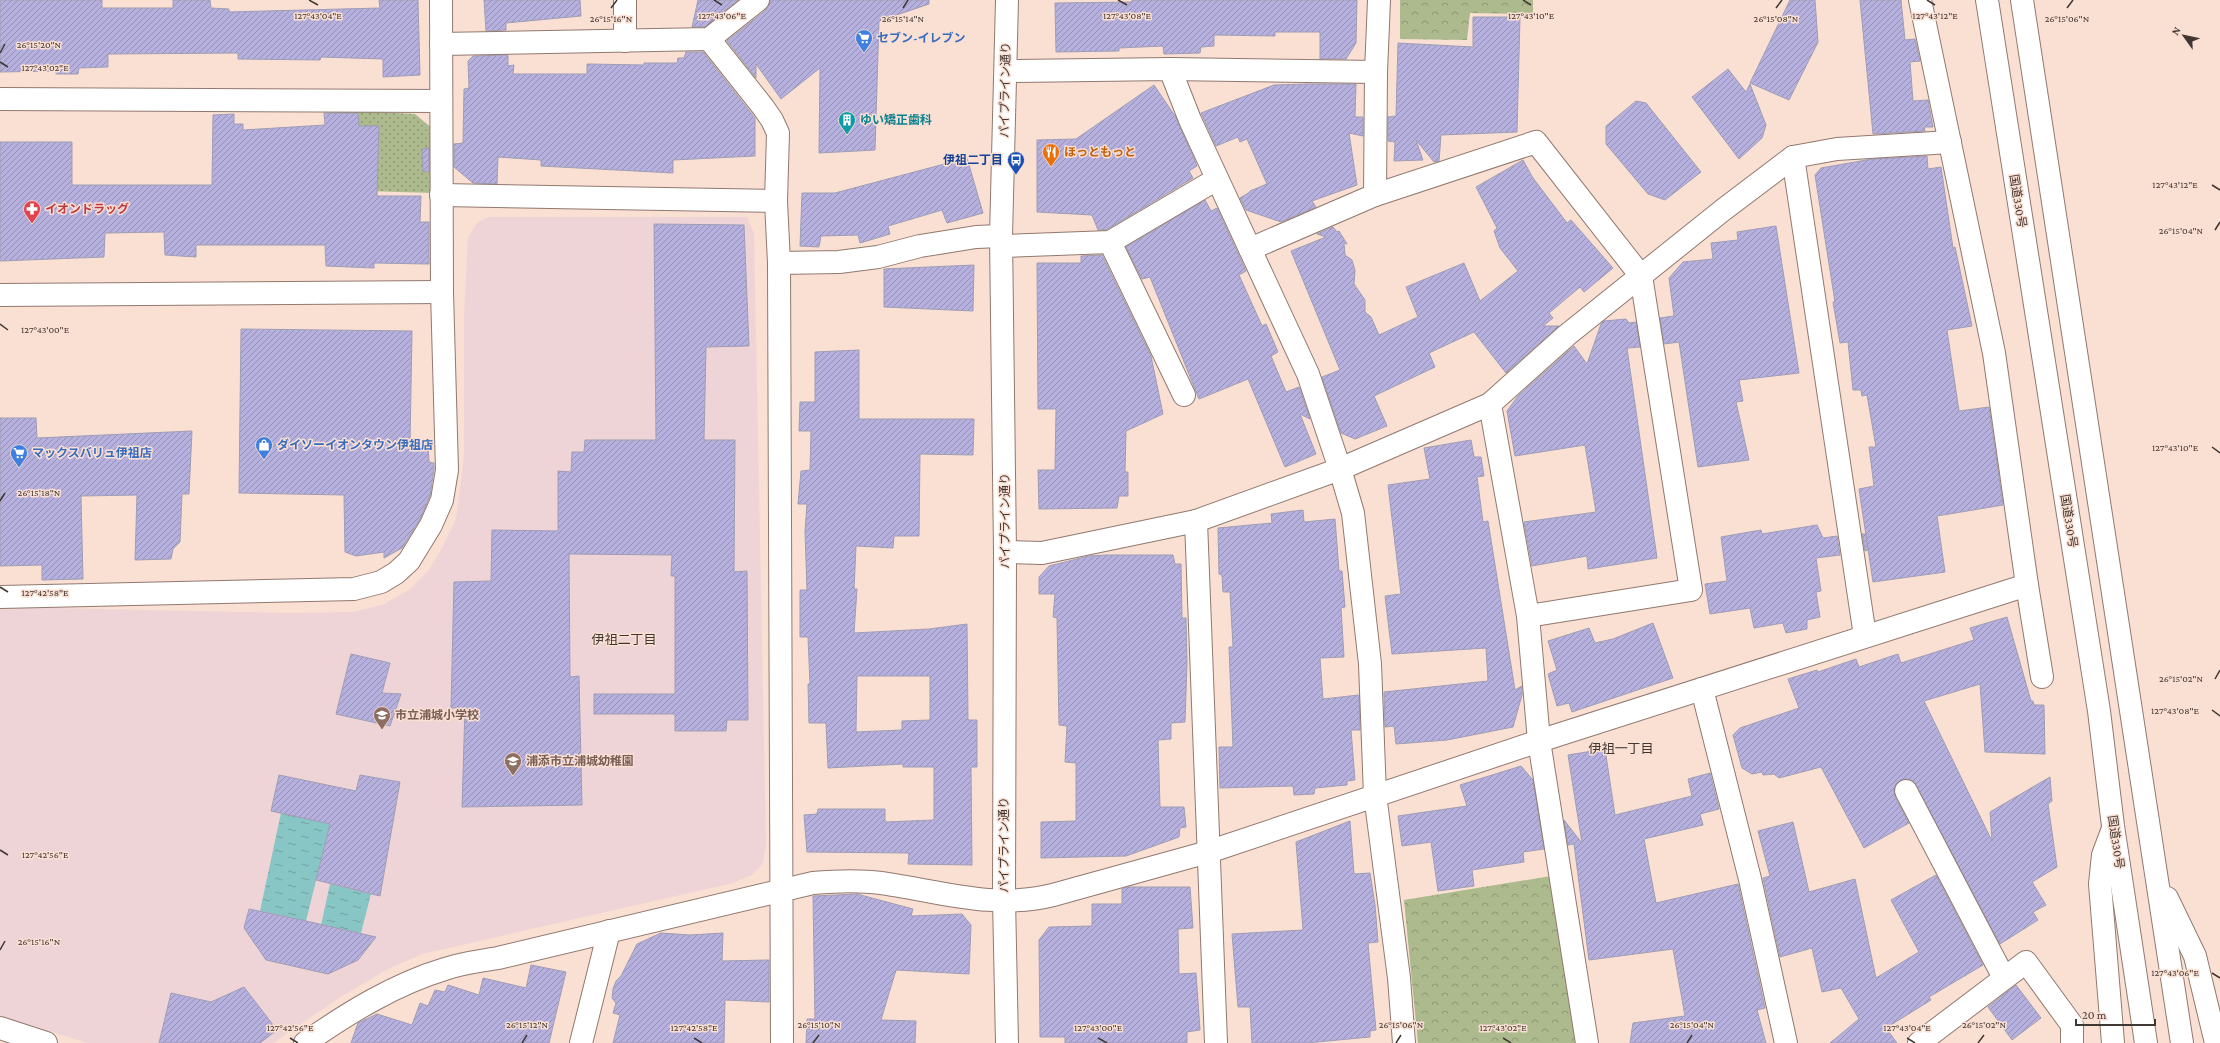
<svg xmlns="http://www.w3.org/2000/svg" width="2220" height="1043" viewBox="0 0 2220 1043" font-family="'Crimson Pro','Noto Sans JP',serif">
  <defs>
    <pattern id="grass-dots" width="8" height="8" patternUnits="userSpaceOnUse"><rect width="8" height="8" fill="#acba8e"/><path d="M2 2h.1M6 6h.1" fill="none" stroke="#8e9875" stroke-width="1.8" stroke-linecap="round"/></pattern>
    <pattern id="forest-crowns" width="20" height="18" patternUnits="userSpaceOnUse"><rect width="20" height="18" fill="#acba8e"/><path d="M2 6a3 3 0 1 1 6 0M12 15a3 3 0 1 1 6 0" fill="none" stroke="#8e9875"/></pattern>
    <pattern id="water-ripples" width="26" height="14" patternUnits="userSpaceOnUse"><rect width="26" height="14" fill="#88c6c5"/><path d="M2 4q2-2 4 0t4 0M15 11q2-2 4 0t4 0" fill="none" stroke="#71a2a1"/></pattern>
    <pattern id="building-hatch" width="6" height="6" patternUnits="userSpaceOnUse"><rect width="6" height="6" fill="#b5b0dd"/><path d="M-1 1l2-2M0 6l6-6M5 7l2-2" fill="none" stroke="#9590b4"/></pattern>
  </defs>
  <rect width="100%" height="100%" fill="#fadfd3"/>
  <!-- education -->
  <path fill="#eed4d6" d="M488,217H747L754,233L766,847L762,865L752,875L733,883L422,954L388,969L342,996L273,1043H88L0,1016V607L291,613L353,612L384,604L409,590L428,571L441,550L456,519L464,456V317L468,238L477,223Z"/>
  <!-- grass -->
  <path fill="url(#grass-dots)" d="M358,111L415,114L434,130V193L367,191L324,113Z"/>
  <!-- forest -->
  <g fill="url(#forest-crowns)">
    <path d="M1400,0H1533V14L1470,13L1467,40L1400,39Z"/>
    <path d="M1551,876L1579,1043H1418L1404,900Z"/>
  </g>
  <!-- water -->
  <g fill="url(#water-ripples)">
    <path d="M281,813L330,824L306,921L260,911Z"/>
    <path d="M330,884L371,894L361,933L321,925Z"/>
  </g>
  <!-- building -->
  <g fill="url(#building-hatch)" stroke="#a09db5" fill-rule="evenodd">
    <path d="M0,0H102V8H173V0H210L211,8L229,9V12L380,8L379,0H418L420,75L383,77V59L321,57L320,60L238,59V53L108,54V67L79,68L78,74H56V71L0,72Z"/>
    <path d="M484,0H580L581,16L506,23V30L486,31Z"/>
    <path d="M698,0H738L705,27H692Z"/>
    <path d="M770,0H929V4L879,21L875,150L819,153L820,68L781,99L756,64V78L727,41L766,10Z"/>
    <path d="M1132,0H1357L1356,43L1346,59H1320V32H1275V36L1214,35V46L1201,47L1200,53L1164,54L1163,46L1119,48V51L1056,52L1055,3L1132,2Z"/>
    <path d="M1790,0H1815L1818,42L1789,100L1750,83Z"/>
    <path d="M1860,0H1901L1905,40L1915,39L1920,61L1910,62L1913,101L1928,100L1933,127H1924L1925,131L1873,134Z"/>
    <path d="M1473,17H1520L1517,132L1441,135L1439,161L1434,162L1416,140L1423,160L1394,161L1395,142L1388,141V117L1396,116L1398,43L1473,47Z"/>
    <path d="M686,52H703L755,118V156L673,160V173L541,166V160L498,157L497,184L473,183L454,167V144L463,143L464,89L469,88L468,61L473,56L508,55V66L514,65L513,74H587V64L644,65V63H677L678,58H684Z"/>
    <path d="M1728,69L1746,92L1750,84L1766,125L1762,138L1739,159L1692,97Z"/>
    <path d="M1308,84H1356L1355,117H1363V136L1349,133L1357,185L1312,201L1316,207L1281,222L1246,210L1240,198L1250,192V191L1267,184L1247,139L1240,142L1238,137L1216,146L1201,113L1274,85Z"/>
    <path d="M1154,85L1175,116L1193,156L1197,166L1189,171L1193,178L1106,230H1098L1092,215L1037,212V140L1076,139Z"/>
    <path d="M1636,101L1646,103L1701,172L1665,200L1648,194L1606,144V126Z"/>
    <path d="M324,113H358L359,126H379L377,196H421L420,222H429V264L374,263V268L326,266L325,245H196V257L165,255L164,232L105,233L104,257L0,261V142H72V185H212L213,115L234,114V124H243V130L325,125Z"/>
    <path d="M429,148V171L423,172L422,149Z"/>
    <path d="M1927,156L1928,169L1941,167L1953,248L1955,247L1972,326L1947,330L1959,411L1989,407L2003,505L1937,516L1945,572L1873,582L1859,489L1874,486L1869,447H1876L1867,395L1862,396L1861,390H1853L1848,342L1840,343L1833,302H1835L1815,175L1821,168L1872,159Z"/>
    <path d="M967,158L983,213L947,223L942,210L888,226L890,234L860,243L858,235L821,236L819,247L800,246L802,193H835Z"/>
    <path d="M1523,160L1533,178L1567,223L1571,220L1613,268L1584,292L1580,287L1549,313L1553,318L1543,326H1559L1506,373L1474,332L1429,353L1435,367L1374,396L1387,426L1355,439L1341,433L1322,377L1340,370L1291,251L1326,237L1317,234L1333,227L1337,232L1339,231L1347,244L1344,243L1345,255L1352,260L1355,270L1354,284L1365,300V312L1371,317L1379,335L1418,317L1406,287L1464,263L1480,301L1518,271L1500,248L1494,231L1497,228L1476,187Z"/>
    <path d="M1205,200L1211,211L1217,208L1246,271L1239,275L1262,326L1266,324L1278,352L1271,356L1286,392L1299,387L1310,419L1300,414L1316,454L1285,467L1248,379L1199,399L1150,277L1142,279L1126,247Z"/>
    <path d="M654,224L744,225L749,346L706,347L704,440H735L734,572L747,571L748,720H727L726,731H675V714H594V694H675V576H671L672,555L569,554L570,677L579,676L582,805L462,807L465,708H451L454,582L491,581L492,530L558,531V471L571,472L572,452H584L585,440H656Z"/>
    <path d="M1776,226L1799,373L1739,380L1743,401L1736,402L1749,460L1698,467L1679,342L1664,344L1660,318L1674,316L1669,278L1683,262L1713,259L1711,243L1738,240L1737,232Z"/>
    <path d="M1102,255L1151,356L1163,414L1126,431L1125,472H1128V496H1119L1117,508L1039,509L1038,470H1055L1056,409H1038L1037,263H1081V256Z"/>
    <path d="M974,265L973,311L884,307V269Z"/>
    <path d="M1626,319L1629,323L1636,322L1640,347L1627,348L1657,558L1588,569L1587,556L1532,566L1524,522L1596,512L1585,445L1515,456L1507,411L1518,396L1574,346L1587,364L1601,324L1604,321Z"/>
    <path d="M241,329L412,331L410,444L428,443L429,462L434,463V469L430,496L420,519L402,548L384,558V552L356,556L345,552L344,495L239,493Z"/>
    <path d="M859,350V419H974L973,455L920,454L919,536H894L893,548L856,546L854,589H857L854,633L929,629L967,624L968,720H977V767H971L972,865L908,864L909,853L807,852L804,815L817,814L818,809H885V822L934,820V767H903V764L828,768L826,723H809L808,684H810L808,637H800V590H807L805,531L807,504H798L801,471L810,470L811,431H799L800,402H815V352ZM857,676H930V720L902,721V730L856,732Z"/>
    <path d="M0,418H36L37,438L192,431L189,494H182L180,542L173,549L171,559L135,560L137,495L81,496L83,579L42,580V565L0,566Z"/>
    <path d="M1471,440L1474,457H1481L1484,476L1477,477L1483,522L1488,521L1515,690L1522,686V695L1513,727L1447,740L1396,744L1394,726L1385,727L1384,692L1488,681L1486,648L1392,654L1385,596L1401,594L1388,485L1430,479L1424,448Z"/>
    <path d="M1303,510L1304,522L1335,519L1339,571H1342L1345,607L1341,608L1344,657L1320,658L1323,699L1359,695L1360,730H1351L1355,780L1347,781V785L1315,788L1314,794L1294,795L1293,786L1220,788L1219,747H1233L1229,647H1233L1230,592H1223L1222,575L1219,574L1218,528L1272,523L1271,514Z"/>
    <path d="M1817,525L1823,538L1837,536L1840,555L1816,558L1821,591L1816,592L1820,617L1807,620V629L1786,633L1783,623L1754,628L1750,608L1710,614L1705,584L1727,581L1721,537L1761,530L1762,534Z"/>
    <path d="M1862,534H1866L1868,550L1865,551Z"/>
    <path d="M1107,555H1173L1175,564H1181L1182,618H1186L1187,663L1185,722L1171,723V739L1158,740L1160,807H1184L1186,827L1180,828L1179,837L1126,856L1041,858V822L1076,821V763L1065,762L1067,726L1059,725L1057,618L1053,617L1055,594H1039V577L1049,566L1089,556Z"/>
    <path d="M2007,617L2031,701H2033L2034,705H2044L2045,754L1985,752L1980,684L1924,701L1992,841L1990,812L2050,777L2052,801L2048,804L2057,867L2032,882L2046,905L2033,912L2038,920L2000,944L1913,781L1907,779L1901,780L1896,784L1894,790L1895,797L1909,823L1864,848L1821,767L1779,778L1774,774L1763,775L1762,772L1752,774L1742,768L1733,735L1740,728L1799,708L1788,679L1817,670L1818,672L1856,659L1859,667L1898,654L1901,663L1974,640L1970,628Z"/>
    <path d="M1653,623L1673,678L1572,712L1569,703L1557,706L1548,674L1557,670L1548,641L1589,628L1595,643L1613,639Z"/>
    <path d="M351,654L390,663L382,693L401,694L390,726L336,714Z"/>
    <path d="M1605,749L1615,815L1692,796L1688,779L1710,773L1719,809L1700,814L1703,825L1644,839L1656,903L1738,884L1765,1008L1757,1010L1766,1043H1630L1633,1023L1685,1016L1673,949L1589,960L1574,844L1568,845L1564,820L1582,843L1568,755Z"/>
    <path d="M1521,766L1533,780L1544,849L1523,852L1524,862L1472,870L1474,886L1438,891L1431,842L1402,846L1398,816L1467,806L1460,785Z"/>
    <path d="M279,775L356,791L360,775L400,782L380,896L316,880L330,824L271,811Z"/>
    <path d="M1350,821L1354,874L1370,873L1375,905L1378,942L1368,943L1376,1030L1370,1031V1037L1306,1043H1252L1250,1007H1238L1232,934L1303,930L1296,842Z"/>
    <path d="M1793,822L1809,892L1855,879L1876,978L1919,952L1891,900L1936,875L1983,965L1929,997L1931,1000L1886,1028L1897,1043H1830L1859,1019L1841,988L1822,992L1812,948L1780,957L1763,878L1770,876L1758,831Z"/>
    <path d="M1127,887H1190L1193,928L1178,929L1179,974L1196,973L1200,1030L1187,1032V1043H1065V1037H1040L1039,940L1049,927L1092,926V904H1122V889Z"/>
    <path d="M857,894L913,909L911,916L962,914L971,925L969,974L896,970L881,1020L916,1021L915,1043H806L807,1019H815L813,896Z"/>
    <path d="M249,909L306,921L376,937L358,960L328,974L266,960L244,928Z"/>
    <path d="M661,933L690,935L723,933L722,961L769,960V1002L725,1000L724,1043H613L620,1015L613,1013L616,1003L612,998L613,989L616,981L621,976L637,944Z"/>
    <path d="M531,965L566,972L549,1043H351L358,1023L377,1014L412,1025L420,1003L428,1006L435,990L445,992L448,985L479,995L483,978L526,988Z"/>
    <path d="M2016,985L2041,1018L2012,1040L1988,1007Z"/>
    <path d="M244,987L277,1030L260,1043H159L171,993L211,1002Z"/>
  </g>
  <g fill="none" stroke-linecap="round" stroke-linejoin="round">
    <!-- street casing -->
    <g stroke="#91796f" stroke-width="24">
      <g id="street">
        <path d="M1920,0L1994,353L2027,585L2042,677"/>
        <path d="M709,39L763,107L772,120L778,133L776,201L779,263L782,1043"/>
        <path d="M625,41V0"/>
        <path d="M441,44L709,39L758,0"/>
        <path d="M1170,69L1190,120L1308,374L1340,469L1353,513L1370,664L1375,795L1399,978L1404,1043"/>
        <path d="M1006,71L1170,69L1376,72L1379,0"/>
        <path d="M0,99L441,101"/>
        <path d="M1793,157L1865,636"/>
        <path d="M441,195L776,201"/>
        <path d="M1375,195L1536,142L1641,276L1691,590L1528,616"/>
        <path d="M1110,242L1184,395"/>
        <path d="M1003,246L1110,242L1217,179"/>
        <path d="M1250,249L1375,195L1376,72"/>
        <path d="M779,263L839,262L878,257L920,246L976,237L1001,236"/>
        <path d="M0,295L442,292"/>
        <path d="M1490,404L1528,616L1539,741L1587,1043"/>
        <path d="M1196,521L1216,1043"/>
        <path d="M1005,552L1042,553L1196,521L1340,469L1490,404L1567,335L1723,210L1793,157L1837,149L1950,142"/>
        <path d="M0,597L354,589L381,582L396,573L409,561L431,525L442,500L447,470L442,292L441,0"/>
        <path d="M1702,689L1750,879L1786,1043"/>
        <path d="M1906,791L2004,978"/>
        <path d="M0,1028L46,1043"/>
        <path d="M581,1043L609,931"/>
        <path d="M1919,1043L2026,962L2072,1025V1043"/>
      </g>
    </g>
    <!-- secondary casing -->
    <g stroke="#91796f" stroke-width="24">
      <g id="secondary">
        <path d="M305,1043C348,1013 395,984 445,969C462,963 481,961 498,958L813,883C836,881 858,880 881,883C939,891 994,910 1053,895L1208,852L1539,741L2027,585"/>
        <path d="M1007,1043L1004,899L1005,552L1001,236L1007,0"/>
      </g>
    </g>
    <!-- highway casing -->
    <g stroke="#91796f" stroke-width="24">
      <g id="highway">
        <path d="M1987,0L2099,711L2113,826L2146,1043"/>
        <path d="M2022,0L2182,1043"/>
        <path d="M2112,831L2103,855L2100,884L2113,1043"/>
        <path d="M2167,898L2195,956L2216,1043"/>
      </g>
    </g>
    <!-- street -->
    <use href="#street" stroke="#fff" stroke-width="22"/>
    <!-- secondary -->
    <use href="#secondary" stroke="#fff" stroke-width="22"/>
    <!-- highway -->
    <use href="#highway" stroke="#fff" stroke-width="22"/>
  </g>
  <!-- ticks -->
  <path fill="none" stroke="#413732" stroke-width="1.5" d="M309,0L318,5M714,0L722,5M1118,0L1127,5M1523,0L1531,5M1927,0L1935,5M611,8L617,0M903,8L908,0M1776,8L1782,0M2067,8L2073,0M0,53L5,44M0,62L8,67M2212,185L2220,190M2215,230L2220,222M0,324L8,330M2212,447L2220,453M0,501L5,493M0,587L8,592M2215,679L2220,670M2212,710L2220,716M0,850L8,855M0,950L5,941M2212,973L2220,978M290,1038L298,1043M694,1038L702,1043M1098,1038L1107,1043M1503,1038L1511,1043M1907,1038L1915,1043M522,1043L527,1035M813,1043L819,1035M1396,1043L1401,1035M1687,1043L1692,1035M1978,1043L1984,1035"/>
  <!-- icons -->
  <defs>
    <g id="supermarket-pin" transform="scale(0.9)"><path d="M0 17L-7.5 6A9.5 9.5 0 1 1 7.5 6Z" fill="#3f7fe0" stroke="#fadfd3"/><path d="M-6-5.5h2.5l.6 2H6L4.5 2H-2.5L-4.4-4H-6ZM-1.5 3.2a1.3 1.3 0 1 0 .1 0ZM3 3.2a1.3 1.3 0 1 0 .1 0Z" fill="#fff"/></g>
    <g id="building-pin" transform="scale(0.9)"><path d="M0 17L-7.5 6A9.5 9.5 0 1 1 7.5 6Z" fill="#0f9aa8" stroke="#fadfd3"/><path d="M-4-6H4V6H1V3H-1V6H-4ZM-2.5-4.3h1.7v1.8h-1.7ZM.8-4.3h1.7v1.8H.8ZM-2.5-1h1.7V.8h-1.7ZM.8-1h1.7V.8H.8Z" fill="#fff"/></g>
    <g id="restaurant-pin" transform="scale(0.9)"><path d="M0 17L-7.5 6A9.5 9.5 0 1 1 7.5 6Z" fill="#e8710a" stroke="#fadfd3"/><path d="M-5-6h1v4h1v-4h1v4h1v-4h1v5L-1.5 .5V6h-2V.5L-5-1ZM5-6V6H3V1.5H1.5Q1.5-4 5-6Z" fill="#fff"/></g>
    <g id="bus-pin" transform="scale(0.9)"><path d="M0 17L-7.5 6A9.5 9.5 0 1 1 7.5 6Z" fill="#1a4fb4" stroke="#fadfd3"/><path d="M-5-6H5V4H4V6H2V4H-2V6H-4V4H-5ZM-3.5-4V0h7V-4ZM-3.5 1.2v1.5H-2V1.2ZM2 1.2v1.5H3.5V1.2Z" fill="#fff"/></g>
    <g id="pharmacy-pin" transform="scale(0.9)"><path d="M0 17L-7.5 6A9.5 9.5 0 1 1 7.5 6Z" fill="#e0444e" stroke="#fadfd3"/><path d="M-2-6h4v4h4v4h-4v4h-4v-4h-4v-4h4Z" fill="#fff"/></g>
    <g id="shop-pin" transform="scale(0.9)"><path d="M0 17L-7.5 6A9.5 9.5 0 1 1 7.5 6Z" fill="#3f7fe0" stroke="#fadfd3"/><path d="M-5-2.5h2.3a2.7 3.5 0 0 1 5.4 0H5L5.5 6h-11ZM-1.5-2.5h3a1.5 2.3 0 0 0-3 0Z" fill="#fff"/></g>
    <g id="school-pin" transform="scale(0.9)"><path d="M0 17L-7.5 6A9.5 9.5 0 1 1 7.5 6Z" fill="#8d6e63" stroke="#fadfd3"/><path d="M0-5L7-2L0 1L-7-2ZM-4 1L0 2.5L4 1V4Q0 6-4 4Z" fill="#fff"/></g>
  </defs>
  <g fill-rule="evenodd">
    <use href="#supermarket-pin" x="864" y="38"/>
    <use href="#building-pin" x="847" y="120"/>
    <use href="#restaurant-pin" x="1051" y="152"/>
    <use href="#bus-pin" x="1016" y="160"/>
    <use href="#pharmacy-pin" x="32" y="209"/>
    <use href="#shop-pin" x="264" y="445"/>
    <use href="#supermarket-pin" x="19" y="453"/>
    <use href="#school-pin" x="382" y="715"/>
    <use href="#school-pin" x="513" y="761"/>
  </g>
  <g text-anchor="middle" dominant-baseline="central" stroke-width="3" stroke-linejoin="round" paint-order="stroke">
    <!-- shop labels -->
    <g font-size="12" font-weight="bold" fill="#366cbe" stroke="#fadfd3" text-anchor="start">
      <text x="877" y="38">セブン-イレブン</text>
      <text x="277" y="445">ダイソーイオンタウン伊祖店</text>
      <text x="32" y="453">マックスバリュ伊祖店</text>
    </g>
    <!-- street labels -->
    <g font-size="12" fill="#413732" stroke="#fadfd3">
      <text transform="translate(1005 90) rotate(-89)">パイプライン通り</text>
      <text transform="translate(2018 201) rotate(81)">国道330号</text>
      <text transform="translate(1005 521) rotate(-90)">パイプライン通り</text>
      <text transform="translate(2069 521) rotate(81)">国道330号</text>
      <text transform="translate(2116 842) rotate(82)">国道330号</text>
      <text transform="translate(1004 845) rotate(-90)">パイプライン通り</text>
    </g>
    <!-- culture labels -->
    <g font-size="12" font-weight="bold" fill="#0d838f" stroke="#fadfd3" text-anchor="start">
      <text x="860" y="120">ゆい矯正歯科</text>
    </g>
    <!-- food labels -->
    <g font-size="12" font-weight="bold" fill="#c56008" stroke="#fadfd3" text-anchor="start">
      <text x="1064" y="152">ほっともっと</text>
    </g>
    <!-- transit labels -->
    <g font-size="12" font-weight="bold" fill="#164399" stroke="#fadfd3" text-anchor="end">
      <text x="1003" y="160">伊祖二丁目</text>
    </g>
    <!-- health labels -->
    <g font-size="12" font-weight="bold" fill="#be3a42" stroke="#fadfd3" text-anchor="start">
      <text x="45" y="209">イオンドラッグ</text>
    </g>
    <!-- education labels -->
    <g font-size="12" font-weight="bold" fill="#785e54" stroke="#fadfd3" text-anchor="start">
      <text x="395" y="715">市立浦城小学校</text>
      <text x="526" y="761">浦添市立浦城幼稚園</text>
    </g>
    <!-- neighbourhood labels -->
    <g font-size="13" fill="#413732" stroke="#fadfd3">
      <text x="624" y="639">伊祖二丁目</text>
      <text x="1621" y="748">伊祖一丁目</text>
    </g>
  </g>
  <g font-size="10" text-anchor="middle" fill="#413732" stroke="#fadfd3" stroke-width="3" stroke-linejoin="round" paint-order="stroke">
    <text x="318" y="19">127°43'04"E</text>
    <text x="722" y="19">127°43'06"E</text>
    <text x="1127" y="19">127°43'08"E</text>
    <text x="1531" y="19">127°43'10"E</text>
    <text x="1935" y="19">127°43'12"E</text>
    <text x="611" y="22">26°15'16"N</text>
    <text x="903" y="22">26°15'14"N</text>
    <text x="1776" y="22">26°15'08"N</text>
    <text x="2067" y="22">26°15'06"N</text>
    <text x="39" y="48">26°15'20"N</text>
    <text x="45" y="71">127°43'02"E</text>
    <text x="2175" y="188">127°43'12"E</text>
    <text x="2181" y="234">26°15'04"N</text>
    <text x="45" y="333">127°43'00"E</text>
    <text x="2175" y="451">127°43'10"E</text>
    <text x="39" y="496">26°15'18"N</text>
    <text x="45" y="596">127°42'58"E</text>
    <text x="2181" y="682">26°15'02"N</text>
    <text x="2175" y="714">127°43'08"E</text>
    <text x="45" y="858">127°42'56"E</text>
    <text x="39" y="945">26°15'16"N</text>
    <text x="2175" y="976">127°43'06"E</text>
    <text x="527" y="1028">26°15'12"N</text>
    <text x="819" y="1028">26°15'10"N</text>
    <text x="1401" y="1028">26°15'06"N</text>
    <text x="1692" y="1028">26°15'04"N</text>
    <text x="1984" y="1028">26°15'02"N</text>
    <text x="290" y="1031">127°42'56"E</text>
    <text x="694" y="1031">127°42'58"E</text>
    <text x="1098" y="1031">127°43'00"E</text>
    <text x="1503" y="1031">127°43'02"E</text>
    <text x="1907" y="1031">127°43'04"E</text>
  </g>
  <!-- north arrow -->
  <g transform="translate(2184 36) rotate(303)" stroke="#fadfd3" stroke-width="3" paint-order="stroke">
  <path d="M0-3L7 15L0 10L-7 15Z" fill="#413732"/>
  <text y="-6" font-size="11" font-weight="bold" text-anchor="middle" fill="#413732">N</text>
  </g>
  <!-- scale -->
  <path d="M2076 1019v6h79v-6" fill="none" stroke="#413732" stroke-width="2"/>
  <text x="2082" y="1019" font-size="12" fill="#413732" stroke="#fadfd3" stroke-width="3" paint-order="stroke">20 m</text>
</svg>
